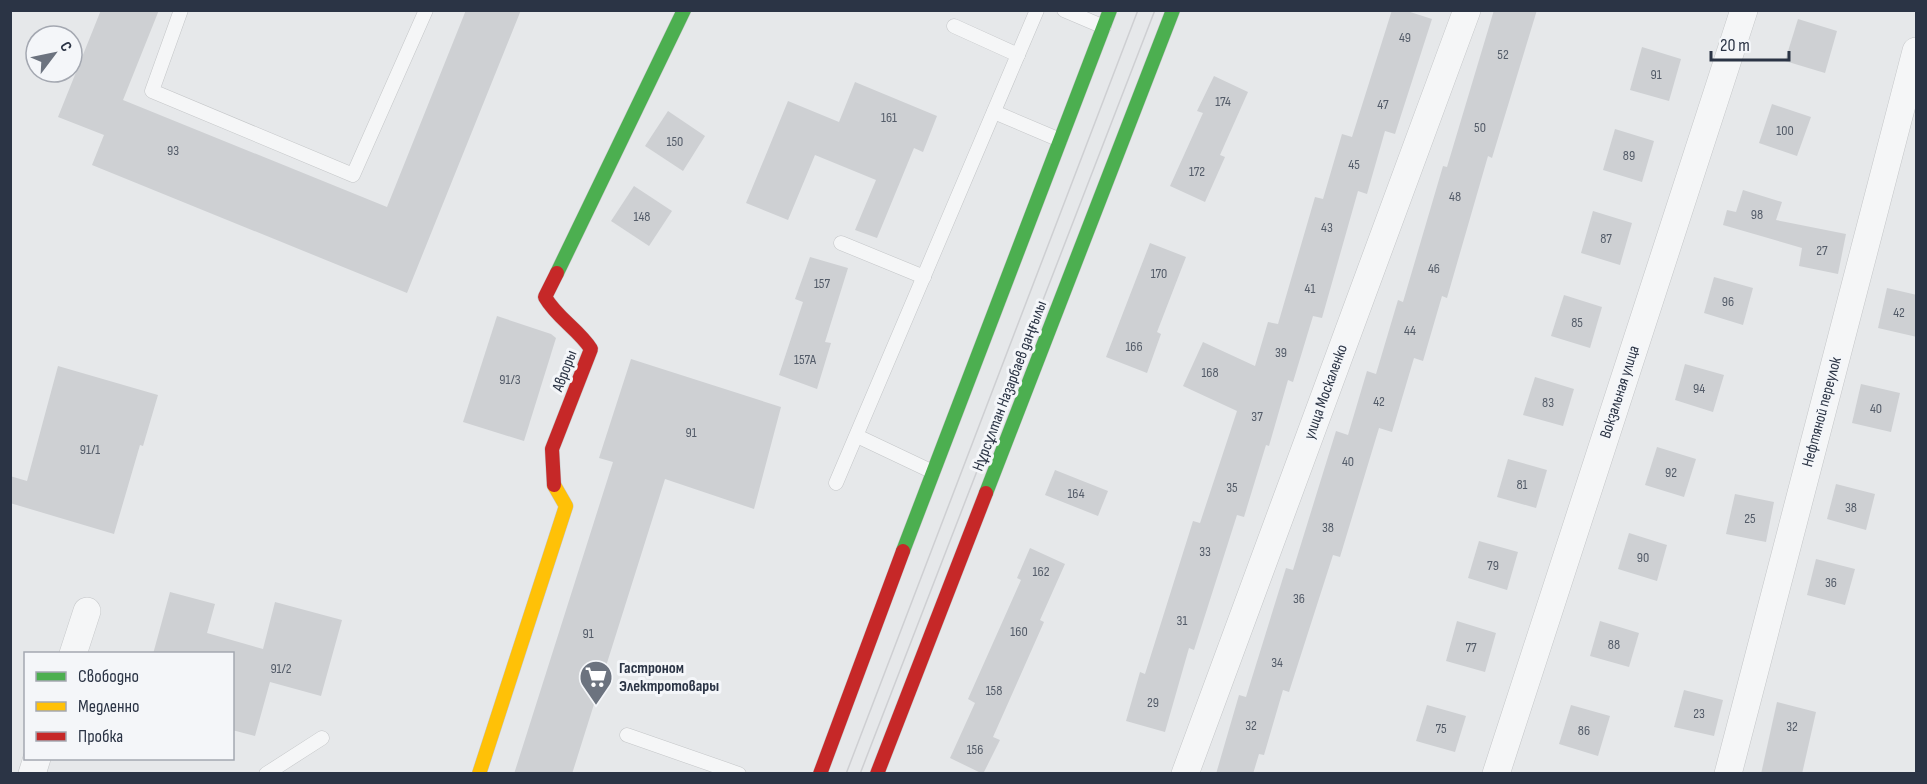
<svg xmlns="http://www.w3.org/2000/svg" width="1927" height="784" viewBox="0 0 1927 784" font-family="'Sofia Sans Condensed',sans-serif">
  <rect width="100%" height="100%" fill="#e6e8ea"/>
  <!-- building -->
  <g fill="#ced0d3">
    <path d="M101,10H159L123,100L387,207L466,10H521L407,293L92,165L104,135L58,117Z"/>
    <path d="M1392,10H1404L1432,19L1395,134L1385,131L1367,194L1358,191L1322,318L1313,316L1293,382L1288,380L1269,446L1266,445L1244,517L1237,515L1194,650L1189,648L1165,732L1126,721L1140,672L1145,674L1193,521L1200,523L1237,411L1183,386L1203,342L1255,366L1268,322L1278,324L1315,197L1323,199L1342,134L1352,137Z"/>
    <path d="M1494,10H1537L1492,158L1488,156L1447,298L1442,296L1423,361L1414,358L1392,432L1379,428L1340,557L1333,555L1289,692L1283,690L1264,755L1259,754L1253,774H1216L1239,695L1246,697L1286,568L1293,570L1336,431L1348,435L1367,371L1376,374L1398,300L1403,302L1443,166L1447,167Z"/>
    <path d="M1798,19L1837,31L1825,73L1785,61Z"/>
    <path d="M1642,47L1681,59L1669,101L1630,90Z"/>
    <path d="M1214,76L1248,92L1220,155L1225,157L1205,202L1170,186L1203,113L1197,111Z"/>
    <path d="M855,82L937,116L923,152L914,148L877,238L855,230L876,180L815,155L788,220L746,203L788,101L839,122Z"/>
    <path d="M1772,104L1811,117L1797,156L1759,143Z"/>
    <path d="M668,111L705,136L683,171L645,146Z"/>
    <path d="M1615,129L1654,141L1642,182L1603,170Z"/>
    <path d="M634,186L672,211L649,246L611,221Z"/>
    <path d="M1743,190L1782,202L1776,220L1846,234L1838,274L1799,266L1802,248L1723,225L1727,210L1736,212Z"/>
    <path d="M1593,211L1632,223L1620,265L1581,253Z"/>
    <path d="M1150,243L1186,257L1157,332L1161,334L1147,373L1106,357Z"/>
    <path d="M810,257L848,268L825,342L831,343L817,389L779,375L803,302L795,299Z"/>
    <path d="M1714,277L1753,288L1743,325L1704,313Z"/>
    <path d="M1887,288L1917,295V337L1878,328Z"/>
    <path d="M1564,295L1602,307L1590,348L1551,336Z"/>
    <path d="M497,316L551,334L556,338L524,441L463,422Z"/>
    <path d="M631,359L781,407L754,509L665,479L572,774H514L613,462L599,458Z"/>
    <path d="M1685,364L1724,375L1713,412L1675,400Z"/>
    <path d="M58,366L158,395L143,446L140,445L114,534L10,503V476L27,481Z"/>
    <path d="M1535,377L1574,389L1563,426L1523,415Z"/>
    <path d="M1861,384L1900,393L1891,432L1852,423Z"/>
    <path d="M1657,447L1696,459L1684,497L1645,485Z"/>
    <path d="M1508,459L1547,470L1536,508L1497,497Z"/>
    <path d="M1055,470L1108,491L1098,516L1045,495Z"/>
    <path d="M1836,484L1875,494L1866,530L1827,519Z"/>
    <path d="M1735,494L1774,502L1766,542L1726,534Z"/>
    <path d="M1629,533L1667,545L1657,581L1618,569Z"/>
    <path d="M1479,541L1518,552L1507,590L1468,578Z"/>
    <path d="M1030,548L1065,564L1040,620L1044,622L993,737L1000,740L983,774L950,758L975,703L968,699L1021,580L1017,578Z"/>
    <path d="M1816,559L1855,569L1845,605L1807,595Z"/>
    <path d="M170,592L215,604L207,633L263,649L275,602L342,620L321,696L270,682L255,736L232,730V654H153Z"/>
    <path d="M1457,621L1496,633L1485,672L1446,661Z"/>
    <path d="M1600,621L1639,633L1629,667L1590,656Z"/>
    <path d="M1684,690L1723,700L1714,736L1674,727Z"/>
    <path d="M1777,702L1816,712L1802,774H1761Z"/>
    <path d="M1427,705L1466,716L1455,752L1416,741Z"/>
    <path d="M1571,705L1610,716L1598,756L1559,744Z"/>
  </g>
  <g fill="none" stroke-linecap="round" stroke-linejoin="round">
    <!-- lane casing -->
    <g stroke="#c4c6c8" stroke-width="15">
      <g id="lane">
        <path d="M181,10L152,91L353,175L426,10"/>
        <path d="M1064,10L1104,27"/>
        <path d="M954,26L1018,55"/>
        <path d="M994,112L1060,140"/>
        <path d="M841,243L924,277"/>
        <path d="M857,436L933,472"/>
        <path d="M836,483L1037,10"/>
        <path d="M627,735L739,774"/>
        <path d="M266,774L322,738"/>
      </g>
    </g>
    <!-- street casing -->
    <g stroke="#c4c6c8" stroke-width="28">
      <g id="street">
        <path d="M73,654L87,611"/>
        <path d="M32,774L37,758"/>
        <path d="M1185,774L1467,10"/>
        <path d="M1496,774L1744,10"/>
        <path d="M1728,774L1916,51"/>
      </g>
    </g>
    <!-- fast casing -->
    <g stroke="#c4c6c8" stroke-width="15">
      <g id="fast">
        <path d="M557,273L684,10"/>
        <path d="M986,493L1173,10"/>
        <path d="M903,551L1110,10"/>
      </g>
    </g>
    <!-- slow casing -->
    <g stroke="#c4c6c8" stroke-width="15">
      <path id="slow" d="M479,774L566,506L554,485"/>
    </g>
    <!-- jam casing -->
    <g stroke="#c4c6c8" stroke-width="15">
      <g id="jam">
        <path d="M554,485L552,449L591,349C578,329 557,318 545,297L557,273"/>
        <path d="M820,774L903,551"/>
        <path d="M877,774L986,493"/>
      </g>
    </g>
    <!-- lane -->
    <use href="#lane" stroke="#f5f6f7" stroke-width="14"/>
    <!-- street -->
    <use href="#street" stroke="#f5f6f7" stroke-width="27"/>
    <!-- fast -->
    <use href="#fast" stroke="#4caf50" stroke-width="14"/>
    <!-- slow -->
    <use href="#slow" stroke="#ffc107" stroke-width="14"/>
    <!-- jam -->
    <use href="#jam" stroke="#c62828" stroke-width="14"/>
    <!-- tram -->
    <g stroke="#cecfd2" stroke-width="1.5">
      <path d="M846,774L1138,10"/>
      <path d="M860,774L1155,10"/>
    </g>
  </g>
  <!-- icons -->
  <defs>
    <g id="supermarket-pin" transform="scale(1.725)"><path d="M0 17L-7.5 6A9.5 9.5 0 1 1 7.5 6Z" fill="#6c737f" stroke="#f4f6f9"/><path d="M-6-5.5h2.5l.6 2H6L4.5 2H-2.5L-4.4-4H-6ZM-1.5 3.2a1.3 1.3 0 1 0 .1 0ZM3 3.2a1.3 1.3 0 1 0 .1 0Z" fill="#fff"/></g>
  </defs>
  <g fill-rule="evenodd">
    <use href="#supermarket-pin" x="596" y="677"/>
  </g>
  <g text-anchor="middle" dominant-baseline="central" stroke-width="6" stroke-linejoin="round" paint-order="stroke">
    <!-- number labels -->
    <g font-size="14" fill="#545c69">
      <text x="1405" y="37">49</text>
      <text x="1503" y="54">52</text>
      <text x="1656" y="74">91</text>
      <text x="1223" y="101">174</text>
      <text x="1383" y="104">47</text>
      <text x="889" y="117">161</text>
      <text x="1480" y="127">50</text>
      <text x="1785" y="130">100</text>
      <text x="675" y="141">150</text>
      <text x="173" y="150">93</text>
      <text x="1629" y="155">89</text>
      <text x="1354" y="164">45</text>
      <text x="1197" y="171">172</text>
      <text x="1455" y="196">48</text>
      <text x="1757" y="214">98</text>
      <text x="642" y="216">148</text>
      <text x="1327" y="227">43</text>
      <text x="1606" y="238">87</text>
      <text x="1822" y="250">27</text>
      <text x="1434" y="268">46</text>
      <text x="1159" y="273">170</text>
      <text x="822" y="283">157</text>
      <text x="1310" y="288">41</text>
      <text x="1728" y="301">96</text>
      <text x="1899" y="312">42</text>
      <text x="1577" y="322">85</text>
      <text x="1410" y="330">44</text>
      <text x="1134" y="346">166</text>
      <text x="1281" y="352">39</text>
      <text x="805" y="359">157А</text>
      <text x="1210" y="372">168</text>
      <text x="510" y="379">91/3</text>
      <text x="1699" y="388">94</text>
      <text x="1379" y="401">42</text>
      <text x="1548" y="402">83</text>
      <text x="1876" y="408">40</text>
      <text x="1257" y="416">37</text>
      <text x="691" y="432">91</text>
      <text x="90" y="449">91/1</text>
      <text x="1348" y="461">40</text>
      <text x="1671" y="472">92</text>
      <text x="1522" y="484">81</text>
      <text x="1232" y="487">35</text>
      <text x="1076" y="493">164</text>
      <text x="1851" y="507">38</text>
      <text x="1750" y="518">25</text>
      <text x="1328" y="527">38</text>
      <text x="1205" y="551">33</text>
      <text x="1643" y="557">90</text>
      <text x="1493" y="565">79</text>
      <text x="1041" y="571">162</text>
      <text x="1831" y="582">36</text>
      <text x="1299" y="598">36</text>
      <text x="1182" y="620">31</text>
      <text x="1019" y="631">160</text>
      <text x="588" y="633">91</text>
      <text x="1614" y="644">88</text>
      <text x="1471" y="647">77</text>
      <text x="1277" y="662">34</text>
      <text x="281" y="668">91/2</text>
      <text x="994" y="690">158</text>
      <text x="1153" y="702">29</text>
      <text x="1699" y="713">23</text>
      <text x="1251" y="725">32</text>
      <text x="1792" y="726">32</text>
      <text x="1441" y="728">75</text>
      <text x="1584" y="730">86</text>
      <text x="975" y="749">156</text>
    </g>
    <!-- street labels -->
    <g font-size="16" fill="#2b3445" stroke="#f4f6f9">
      <text transform="translate(565 371) rotate(-69)">Авроры</text>
      <text transform="translate(1010 386) rotate(-69)">Нұрсұлтан Назарбаев даңғылы</text>
      <text transform="translate(1326 392) rotate(-70)">улица Москаленко</text>
      <text transform="translate(1620 392) rotate(-72)">Вокзальная улица</text>
      <text transform="translate(1822 412) rotate(-75)">Нефтяной переулок</text>
    </g>
    <!-- poi labels -->
    <g font-size="16" font-weight="bold" fill="#2b3445" stroke="#f4f6f9" text-anchor="start">
      <text x="619" y="668">Гастроном<tspan x="619" dy="18">Электротовары</tspan></text>
    </g>
  </g>
  <!-- border -->
  <rect width="1927" height="784" fill="none" stroke="#2b3445" stroke-width="24"/>
  <!-- legend -->
  <rect x="24" y="652" width="210" height="108" fill="#f4f6f9" stroke="#a4a8b1" stroke-width="1.5"/>
  <rect x="36" y="672" width="30" height="9" fill="#4caf50" stroke="#a4a8b1" stroke-width="1.5"/>
  <text x="78" y="682" font-size="18" fill="#2b3445">Свободно</text>
  <rect x="36" y="702" width="30" height="9" fill="#ffc107" stroke="#a4a8b1" stroke-width="1.5"/>
  <text x="78" y="712" font-size="18" fill="#2b3445">Медленно</text>
  <rect x="36" y="732" width="30" height="9" fill="#c62828" stroke="#a4a8b1" stroke-width="1.5"/>
  <text x="78" y="742" font-size="18" fill="#2b3445">Пробка</text>
  <!-- north arrow -->
  <g transform="translate(54 54) rotate(58)"><circle r="28" fill="#f4f6f9" stroke="#a4a8b1" stroke-width="1.5"/>
  <path d="M0-4.5L10 22L0 15L-10 22Z" fill="#6c737f"/>
  <text y="-9" font-size="16" font-weight="bold" text-anchor="middle" fill="#2b3445">С</text>
  </g>
  <!-- scale -->
  <path d="M1711 51v9h78v-9" fill="none" stroke="#2b3445" stroke-width="3"/>
  <text x="1720" y="51" font-size="18" fill="#2b3445" stroke="#f4f6f9" stroke-width="4.5" paint-order="stroke">20 m</text>
</svg>
